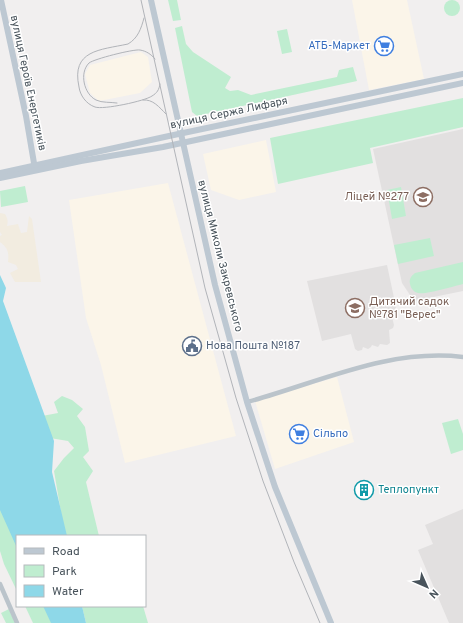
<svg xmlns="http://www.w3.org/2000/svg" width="463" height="623" viewBox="0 0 463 623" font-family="Overpass,sans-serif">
  <rect width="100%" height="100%" fill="#f1efef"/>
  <!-- commercial -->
  <g fill="#fbf5e9">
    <path d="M352,0H407L424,79L369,90Z"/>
    <path d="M141,52L148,57L152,82L140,93L99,101L90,93L85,74L90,65Z"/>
    <path d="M266,140L276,192L239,200L211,190L203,154Z"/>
    <path d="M168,183L236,436L125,463L101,365L86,318L69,200Z"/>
    <path d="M337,377L354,442L275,469L255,401Z"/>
  </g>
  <!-- education -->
  <g fill="#e2e0e0">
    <path d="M463,129V291L414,301L402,283L373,149Z"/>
    <path d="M387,265L396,307L395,311L391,313L394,325L393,328L389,330L390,343L387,345L380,344L378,347L372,345L371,347L368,349L363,347L362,350L358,351L355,349L351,334L322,341L307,281Z"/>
    <path d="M463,509V623H449L418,550L433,544L425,525Z"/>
  </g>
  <!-- green -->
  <g fill="#bfedd0">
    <circle cx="452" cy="8" r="8"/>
    <path d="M168,0H177L181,20L173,21Z"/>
    <path d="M182,26L186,44L193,52L231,77L225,88L230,91L238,90L251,95L337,77L339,70L353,67L357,81L197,116L192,112L175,28Z"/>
    <path d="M287,29L292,52L282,54L277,31Z"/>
    <path d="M463,98V127L370,148L373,163L278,184L270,138Z"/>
    <path d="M25,186L28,202L1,207L0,191Z"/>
    <path d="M401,187L406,216L392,219L387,190Z"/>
    <path d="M430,238L434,256L398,264L394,245Z"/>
    <path d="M463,262V284C454,286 426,295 418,293C414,292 411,289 410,284C409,279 411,276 415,273Z"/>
    <path d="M62,396L72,400L83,409L77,416L85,427L89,451L83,457L93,471L86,482L99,536H65L54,471L64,458L74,448L68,441L50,438L42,416L58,413L54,402Z"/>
    <path d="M458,419L463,434V450L451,454L442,423Z"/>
    <path d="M0,509L15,520L17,552V591L4,564L0,551Z"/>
    <path d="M25,606H53L59,623H33Z"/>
    <path d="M82,606H121L122,607L143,606L148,623H86Z"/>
    <path d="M9,609L15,623H6L1,613Z"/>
  </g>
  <!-- sand -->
  <path fill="#f2ece0" d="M0,213L5,214C8,219 8,221 7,226L18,224L21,233L27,232L29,216L32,219L41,282H15L10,273L18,269L16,265L8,262C9,252 8,248 0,242V236L2,235L0,232Z"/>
  <!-- water -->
  <g fill="#8ed8e8">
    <path d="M0,275L6,288L3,301L54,441L52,472L67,536H17V548L0,510Z"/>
    <path d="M43,606H82L86,623H51Z"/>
  </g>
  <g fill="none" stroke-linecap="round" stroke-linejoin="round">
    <!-- street -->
    <g stroke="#bbc4cb" stroke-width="4.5">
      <path d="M247,402C318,383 388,348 463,357"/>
      <path d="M0,584L17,623"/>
    </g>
    <!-- secondary -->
    <g stroke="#bdc8d2" stroke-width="6">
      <path d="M1,0L26,116L35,169"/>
      <path d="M151,0L215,285L247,402L275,487L331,623"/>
      <path d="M0,173L169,136L463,74"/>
      <path d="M0,178L81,161L163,147L463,83"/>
    </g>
    <!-- tram -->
    <g stroke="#b1b4b9" stroke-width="1">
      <path d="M141,0L205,288L236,398L263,481L294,562L320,623"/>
      <path d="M144,18C141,29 138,38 128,44C100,50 71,50 79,87C80,95 86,104 95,107C103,110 145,101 152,96C157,93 159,90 160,84"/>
      <path d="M143,100C153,99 159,107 166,114"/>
      <path d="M117,103C111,102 102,103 96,100C84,94 79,73 89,63C94,59 133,49 140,50C146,51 151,54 155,59"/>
    </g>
  </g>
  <!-- icons -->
  <defs>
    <g id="supermarket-ring" transform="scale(1)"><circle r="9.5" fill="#fff" stroke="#3f7fe0" stroke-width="1.5"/><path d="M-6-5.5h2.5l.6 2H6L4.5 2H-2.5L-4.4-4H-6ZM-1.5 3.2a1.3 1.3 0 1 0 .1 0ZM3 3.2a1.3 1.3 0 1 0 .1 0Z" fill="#3f7fe0"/></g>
    <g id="school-ring" transform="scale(1)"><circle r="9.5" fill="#fff" stroke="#8d6e63" stroke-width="1.5"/><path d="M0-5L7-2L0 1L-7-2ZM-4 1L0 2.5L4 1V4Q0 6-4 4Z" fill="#8d6e63"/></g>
    <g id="civic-ring" transform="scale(1)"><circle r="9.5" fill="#fff" stroke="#5c6f8a" stroke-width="1.5"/><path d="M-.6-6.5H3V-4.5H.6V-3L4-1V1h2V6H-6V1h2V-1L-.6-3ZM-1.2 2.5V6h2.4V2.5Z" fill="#5c6f8a"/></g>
    <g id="building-ring" transform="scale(1)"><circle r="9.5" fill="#fff" stroke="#0f9aa8" stroke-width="1.5"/><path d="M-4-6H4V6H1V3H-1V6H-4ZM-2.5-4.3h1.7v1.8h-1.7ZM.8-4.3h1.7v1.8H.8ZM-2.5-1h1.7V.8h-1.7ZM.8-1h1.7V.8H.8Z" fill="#0f9aa8"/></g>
  </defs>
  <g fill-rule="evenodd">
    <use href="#supermarket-ring" x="384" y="46"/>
    <use href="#school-ring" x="423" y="197"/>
    <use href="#school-ring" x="355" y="308"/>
    <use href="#civic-ring" x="192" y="346"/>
    <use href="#supermarket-ring" x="299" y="434"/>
    <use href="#building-ring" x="364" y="490"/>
  </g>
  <g text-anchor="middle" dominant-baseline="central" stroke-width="3" stroke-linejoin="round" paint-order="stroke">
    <!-- shop labels -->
    <g font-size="11" fill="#366cbe" stroke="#fff" text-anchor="end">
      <text x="370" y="46">АТБ-Маркет</text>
      <text x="313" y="434" text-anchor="start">Сільпо</text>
    </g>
    <!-- street labels -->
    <g font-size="11" fill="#48535b" stroke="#fff">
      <text transform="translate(28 83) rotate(78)">вулиця Героїв Енергетиків</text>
      <text transform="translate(229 113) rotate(-12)">вулиця Сержа Лифаря</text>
      <text transform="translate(220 256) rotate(76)">вулиця Миколи Закревського</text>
    </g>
    <!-- education labels -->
    <g font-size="11" fill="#785e54" stroke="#fff" text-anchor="end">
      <text x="409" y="197">Ліцей №277</text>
      <text x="369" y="302" text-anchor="start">Дитячий садок<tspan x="369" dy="13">№781 "Верес"</tspan></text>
    </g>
    <!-- service labels -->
    <g font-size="11" fill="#4e5e75" stroke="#fff" text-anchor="start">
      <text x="206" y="346">Нова Пошта №187</text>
    </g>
    <!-- culture labels -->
    <g font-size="11" fill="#0d838f" stroke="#fff" text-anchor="start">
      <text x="378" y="490">Теплопункт</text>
    </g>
  </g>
  <!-- legend -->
  <rect x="16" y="535" width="130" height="72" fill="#ffffff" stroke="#b6babd"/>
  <rect x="24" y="548" width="20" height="6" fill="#bdc8d2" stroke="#b6babd"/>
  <text x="52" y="555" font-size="12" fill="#48535b">Road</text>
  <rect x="24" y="565" width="20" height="12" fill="#bfedd0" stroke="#b6babd"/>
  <text x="52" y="575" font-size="12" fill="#48535b">Park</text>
  <rect x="24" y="585" width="20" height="12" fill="#8ed8e8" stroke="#b6babd"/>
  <text x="52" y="595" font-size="12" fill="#48535b">Water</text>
  <!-- north arrow -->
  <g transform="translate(427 587) rotate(135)" stroke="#ffffff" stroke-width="3" paint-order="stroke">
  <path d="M0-3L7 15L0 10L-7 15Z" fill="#48535b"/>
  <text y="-6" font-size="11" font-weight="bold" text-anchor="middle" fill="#48535b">N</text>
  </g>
</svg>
